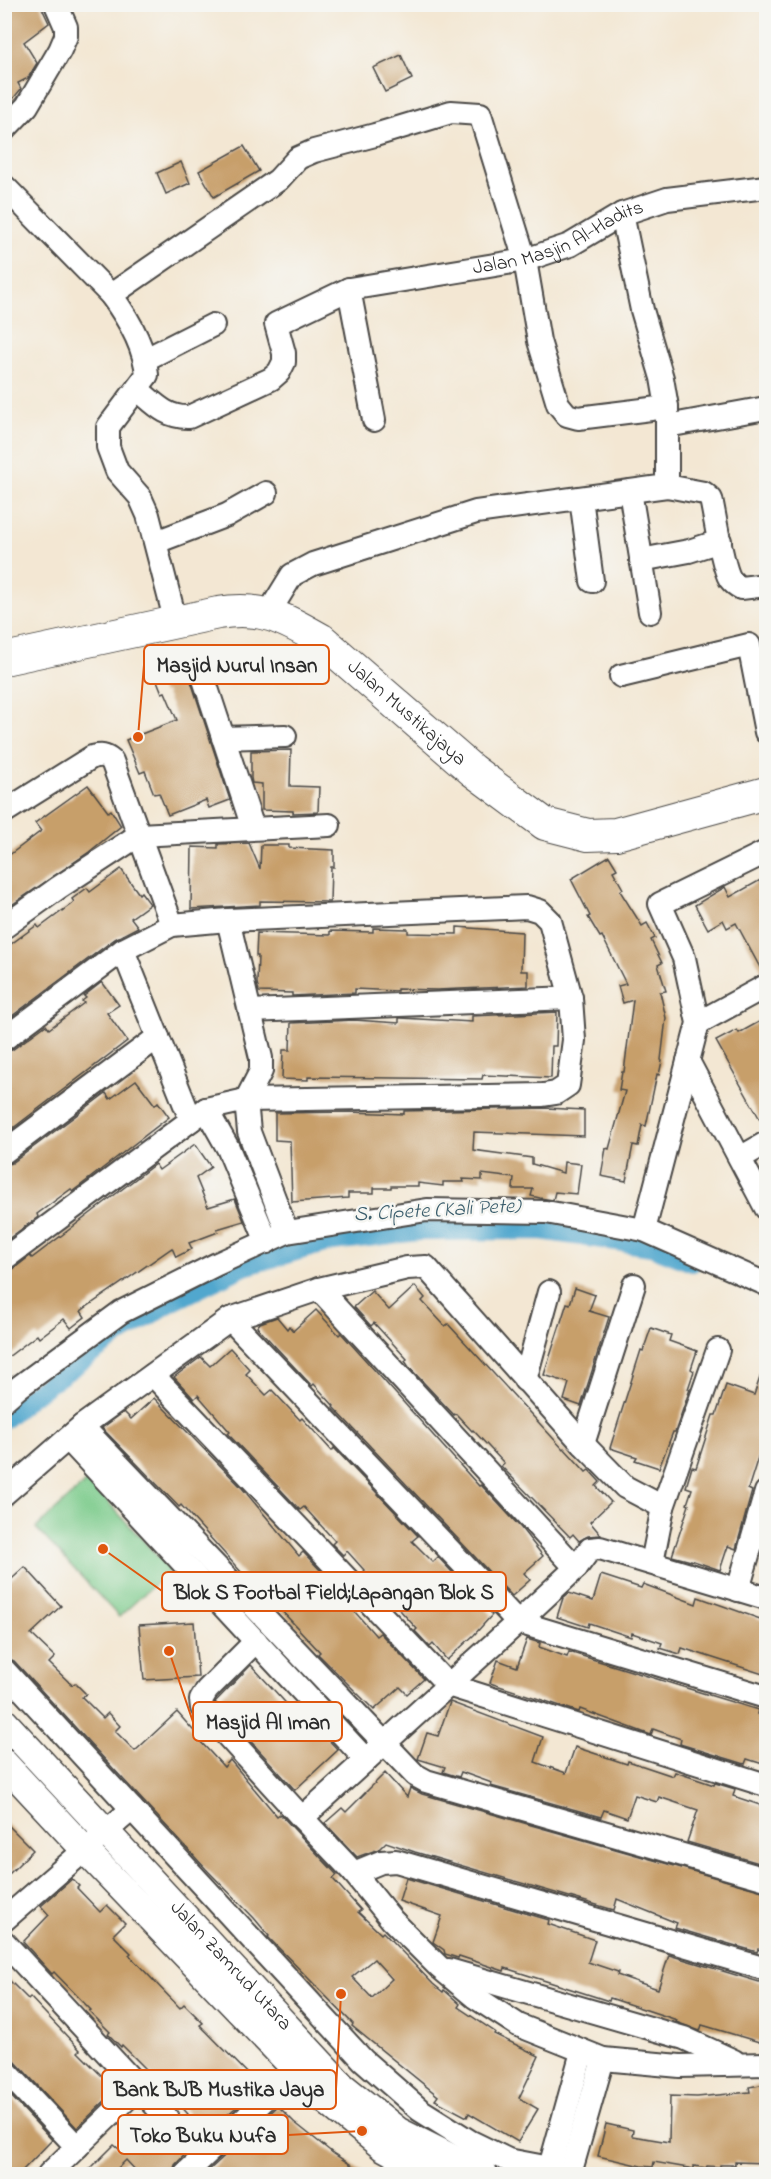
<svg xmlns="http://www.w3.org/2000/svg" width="771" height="2179" viewBox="0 0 771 2179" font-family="'Indie Flower',sans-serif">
  <rect width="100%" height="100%" fill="#f6f6f2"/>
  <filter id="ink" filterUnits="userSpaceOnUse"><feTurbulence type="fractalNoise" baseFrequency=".0167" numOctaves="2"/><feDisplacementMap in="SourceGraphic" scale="12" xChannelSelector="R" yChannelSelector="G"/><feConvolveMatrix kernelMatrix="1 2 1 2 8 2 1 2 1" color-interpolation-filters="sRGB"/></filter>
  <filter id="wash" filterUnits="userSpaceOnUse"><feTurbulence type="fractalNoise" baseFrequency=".008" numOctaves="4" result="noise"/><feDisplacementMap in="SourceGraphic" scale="24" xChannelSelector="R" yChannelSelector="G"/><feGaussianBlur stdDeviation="1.35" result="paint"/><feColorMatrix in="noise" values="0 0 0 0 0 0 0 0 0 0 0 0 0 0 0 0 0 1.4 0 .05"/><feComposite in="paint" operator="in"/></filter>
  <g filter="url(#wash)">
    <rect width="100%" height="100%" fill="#f3e7d3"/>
    <!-- green -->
    <path fill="#7bcb8b" stroke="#537b5b" stroke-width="1.5" d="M88,1480L170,1570L119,1617L36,1528Z"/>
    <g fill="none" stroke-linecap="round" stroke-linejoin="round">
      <!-- canal -->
      <path stroke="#51a7ce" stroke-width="20" d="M4,1419L31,1396L115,1337L169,1303L244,1266L332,1241L418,1231L541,1230L651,1246L692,1262"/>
    </g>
    <g id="blocks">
      <!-- building -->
      <g fill="#c79f6a" fill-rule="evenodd">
        <path d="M4,4H40L49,23L24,42L37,63L28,78L18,83L21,89L4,110Z"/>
        <path d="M401,55L412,79L385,92L373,68Z"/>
        <path d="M244,146L259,171L214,197L199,171Z"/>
        <path d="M181,162L190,183L166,194L157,173Z"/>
        <path d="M186,666L230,800L209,808L206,800L168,815L159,793L154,794L145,771L140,773L126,740L177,720L165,692L162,693L156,678Z"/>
        <path d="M291,750L290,786L319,787L318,812L293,813V811L262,810V784L252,783L251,778V751Z"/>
        <path d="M88,785L108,812L111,810L121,826L89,852L10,906L4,899V859L41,831L35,823Z"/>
        <path d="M249,843L260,869L261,845H289V848L334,850V867H331L330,902L260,901V905L191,909L192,847L218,848V844Z"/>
        <path d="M609,856L617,869L613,871L623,889L620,891L642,926L647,923L655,938L651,940L662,963L658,965L666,991L660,992L666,1018L661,1060L662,1061L659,1075L657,1074L646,1126L642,1125L638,1146L633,1145L626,1181L601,1176L606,1148L609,1149L625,1091L619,1090L622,1072H624L633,1000L623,1003L618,986L626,984L602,936L600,937L588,917L590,916L571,879Z"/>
        <path d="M121,869L139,894L141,892L150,904L131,918L138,927L115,939L4,1022V957L10,952L7,947L37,925L39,928L74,902L72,899L87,888L90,892Z"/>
        <path d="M766,877V973H763L736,923L727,928L723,920L708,929L695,905L725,887L730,897Z"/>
        <path d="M457,927L522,932L521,971H528V986L437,990L397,989V991L355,989V993L292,996V993L259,992L257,983L258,956H256L257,933L330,935V931L373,932V928L408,929V933L457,934Z"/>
        <path d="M102,982L119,1005L107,1013L127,1041L4,1135V1052L12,1050L46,1025L49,1029L84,1003L82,1001L86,998L84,996Z"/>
        <path d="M557,1012L556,1046H552L551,1078L483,1075L482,1079L308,1077V1080L282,1079L283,1050H290L291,1023L354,1020L399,1023V1018H401L472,1022V1016Z"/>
        <path d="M766,1018V1130L716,1041L737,1030L739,1033Z"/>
        <path d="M136,1080L155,1105L158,1102L169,1117L81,1185L73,1191L71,1189L37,1214L38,1217L4,1242V1165L12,1163L106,1093L110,1099Z"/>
        <path d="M546,1108L584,1110V1136L474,1132L473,1150L532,1158V1164L563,1173L564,1162L581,1164L577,1194L555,1192L553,1200L540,1198L531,1196L533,1189H513L514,1178L482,1174V1180L463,1179L464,1182H443V1186L418,1183V1186H391V1188H374V1193H348V1198L292,1202L290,1141L275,1140V1113L351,1112L404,1114V1111Z"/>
        <path d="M195,1144L211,1167L196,1178L208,1207L235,1199L244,1221L217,1229L218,1232L189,1243L192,1249L176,1257L172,1248L81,1311L85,1317L71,1328L64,1319L39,1338L37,1335L4,1360V1272L12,1270L30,1256L32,1258L155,1164L159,1170Z"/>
        <path d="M415,1286L425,1298L422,1301L445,1326L448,1324L563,1449L564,1448L586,1472L589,1470L600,1482L596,1486L611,1502L590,1522L601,1535L588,1536L579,1541L573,1534L570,1537L501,1466L504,1463L473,1430L472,1431L456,1414L454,1415L409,1367L405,1361L407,1359L374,1323L371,1326L354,1307L372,1291L389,1310Z"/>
        <path d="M575,1288L595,1295L589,1311L609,1317L581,1406L564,1400L569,1383L544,1375L567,1303L570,1304Z"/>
        <path d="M316,1310L339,1335L341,1333L479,1486L481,1485L521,1528L543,1556L524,1573L530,1580L512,1596L333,1407L334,1406L314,1384L312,1386L257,1327L260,1323L277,1317L287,1329L289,1326L293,1331Z"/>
        <path d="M651,1328L671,1335L669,1341L697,1351L691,1369L694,1371L688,1389H690L675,1432H673L659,1468L635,1460L637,1457L610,1448L641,1350L643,1351Z"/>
        <path d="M230,1348L250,1370L246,1374L266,1395L272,1390L300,1420L302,1418L332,1451L334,1448L418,1536L412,1541L433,1562L438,1557L492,1615L474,1635L447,1660L433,1644L430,1647L415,1631L417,1629L347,1551L343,1555L332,1544L335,1541L304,1507L300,1510L228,1434L230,1432L198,1395L194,1399L174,1377L201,1357L210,1366Z"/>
        <path d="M764,1366H766V1439L762,1452L760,1451L748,1489L752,1491L736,1549L728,1546L720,1570L691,1560V1561L672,1556L689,1505L687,1504L692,1489L686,1487L692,1467L696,1468L713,1415H716L726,1385L754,1395Z"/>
        <path d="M154,1398L242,1488L299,1556L303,1552L357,1609L354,1611L376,1636L380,1633L424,1679L407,1694L400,1687L374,1710L318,1654L320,1652L266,1594L264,1595L252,1582L251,1583L181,1505L179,1507L102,1428L124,1412L131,1419Z"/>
        <path d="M25,1567L61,1606L31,1634L55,1657L49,1663L72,1685L75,1683L86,1694L82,1697L103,1718L108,1713L120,1726L115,1731L135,1751L177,1712L200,1738L198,1739L224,1767L230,1760L277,1816L280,1814L337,1875L333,1879L361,1910L358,1912L381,1934L383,1932L433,1984L443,1992L444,1990L460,2004L458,2007L495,2032L494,2034L539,2056L519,2098L538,2109L518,2142L469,2113L467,2117L435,2100L438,2096L352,2026L353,2024L268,1937L269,1936L254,1918L206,1869L14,1661L4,1657V1586ZM374,1959L392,1979L372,1998L352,1977Z"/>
        <path d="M601,1575L641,1588L643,1584L696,1604L698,1597L766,1621V1675L682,1648L680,1654L660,1648L662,1643L632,1633L631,1637L589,1623L588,1627L557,1617L563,1598L569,1593L593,1601Z"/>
        <path d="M194,1622L198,1677L144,1680L139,1625Z"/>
        <path d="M527,1639L540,1643L539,1647L567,1657L569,1652L758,1710L757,1714L766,1717V1765L747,1759L745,1764L680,1744L681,1739L653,1729L651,1735L580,1709L579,1712L490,1683L498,1660L517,1667Z"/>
        <path d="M251,1665L316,1736L321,1732L338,1750L295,1790L215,1702Z"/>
        <path d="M450,1702L543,1737L535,1762L566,1773L575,1747L627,1764L628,1761L673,1776L675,1772L714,1785L715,1783L735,1789L733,1796L766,1807V1865L687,1842L698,1810L659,1797L657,1802L635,1795L627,1818L604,1810L601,1817L491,1786L492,1783L461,1772L459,1777L443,1772L445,1767L418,1759L427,1733L438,1736Z"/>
        <path d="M385,1773L407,1797L410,1788L422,1794L766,1892V1952L758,1949L757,1952L675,1928L677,1923L617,1899L614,1910L415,1852L386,1842L379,1849L357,1857L325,1823L342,1808L346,1812Z"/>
        <path d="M4,1821L33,1850L4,1879Z"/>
        <path d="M406,1878L549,1920L548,1924L595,1940L588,1962L618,1972L617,1975L658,1989L669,1955L766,1984V2008L762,2020L766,2022V2044L702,2025L700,2031L676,2022L677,2020L610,1998L609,2001L505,1968L504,1971L459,1956L458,1958L445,1954L444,1950L433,1942L442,1916L399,1901Z"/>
        <path d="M72,1879L79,1886L77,1888L100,1912L107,1905L125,1923L113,1935L131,1953L129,1955L180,2008L184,2004L203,2023L200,2025L260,2086L198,2141L175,2165L172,2175H140L126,2160L111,2175H84L114,2145L119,2149L149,2119L167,2135L177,2127L188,2114L159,2082L122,2045L121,2047L108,2034L110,2032L89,2011L91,2010L54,1972L52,1974L23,1942L49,1915L41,1906Z"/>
        <path d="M4,1975L28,1999L30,1997L46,2014L80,2050L78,2052L116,2090L77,2128L14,2060L4,2054Z"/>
        <path d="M766,2084V2163L735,2162V2165H720V2167L707,2166L706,2168L694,2166V2169L654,2162L653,2167L641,2166L598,2156L606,2124L633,2130L632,2136L669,2142L670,2096L697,2097L750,2092L749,2087Z"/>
        <path d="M7,2092L52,2140L18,2175H4V2095Z"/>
        <path d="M278,2106L294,2122L334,2154L367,2175H204Z"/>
      </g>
    </g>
  </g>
  <g filter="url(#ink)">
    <use href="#blocks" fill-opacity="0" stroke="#494744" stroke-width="1.5"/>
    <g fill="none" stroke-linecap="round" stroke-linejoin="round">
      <!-- minor casing -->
      <g stroke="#494744" stroke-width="26">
        <g id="minor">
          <path d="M4,130L27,106L60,50L66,36V27L56,4"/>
          <path d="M4,186L111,295C128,318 145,346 147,375L108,427V447L117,471L140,497L148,515L176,623"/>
          <path d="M349,289L374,420"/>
          <path d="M111,295L278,180L298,158L314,151L375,135L451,112L480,114L525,260L539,341L558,404L567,415L578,418L667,407"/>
          <path d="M146,359L213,325"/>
          <path id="s1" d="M137,389C154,403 166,418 189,417L271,379L279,372L284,362V353L276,324L349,289L525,260L570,245L622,214L667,199L766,187"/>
          <path d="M667,426L766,408"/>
          <path d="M667,486L704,493L711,499C715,516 722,566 730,579C733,583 737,586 741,588L766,585"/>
          <path d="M630,491L650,612"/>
          <path d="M581,498L592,581"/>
          <path d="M156,542L227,515L266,493"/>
          <path d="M641,560L689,551L720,541"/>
          <path d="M268,614L292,575L313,564L476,512L667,486V407L662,378L642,310L622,214"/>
          <path d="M198,661L253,828"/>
          <path d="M621,676L749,645L766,732"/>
          <path d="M223,738L285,736"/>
          <path d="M4,812L92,757C102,755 105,755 112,761L172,925"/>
          <path d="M228,920L261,1058V1071L246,1100L249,1132L287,1232"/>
          <path d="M4,927L58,888L139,835L329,825"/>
          <path d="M123,950L191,1120"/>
          <path d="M250,1011L571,998"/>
          <path d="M698,1023L766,986"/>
          <path d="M4,1039L123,950L172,925L228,920L527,907L540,911L550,921L571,998L574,1040L568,1085L556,1093L543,1095L246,1100L206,1109L4,1259"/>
          <path d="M688,1061L766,1208"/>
          <path d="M206,1109L228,1148L267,1242"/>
          <path d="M4,1152L158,1037"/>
          <path d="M740,1158L766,1143"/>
          <path d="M644,1230L698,1023L684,958L660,904L766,852"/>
          <path d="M319,1289L576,1568"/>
          <path d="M230,1319L518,1622L766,1697"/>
          <path d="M153,1375L448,1685L766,1785"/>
          <path d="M525,1380L549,1292"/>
          <path d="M4,1400L19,1387L121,1312L217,1264L287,1232L427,1210L546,1212L644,1230L766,1284"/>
          <path d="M82,1426L230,1319L319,1289L407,1268L426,1267L583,1444L625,1487L663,1507"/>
          <path d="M68,1439L366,1760"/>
          <path d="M583,1444L634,1285"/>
          <path d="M4,1494L82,1426L415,1775L426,1781L766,1879"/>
          <path d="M652,1563L663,1507L718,1350"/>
          <path d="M738,1590L766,1492"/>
          <path d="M256,1641L207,1690L201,1700L202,1708L302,1818L354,1873L392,1920L439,1967L475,1997L518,2025L603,2059L680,2066L766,2064"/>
          <path d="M4,1670L363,2060L420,2110L471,2142L508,2160L550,2168"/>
          <path d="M302,1818L518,1622L576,1568L590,1549L600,1548L766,1598"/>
          <path d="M354,1873L381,1862L396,1861L766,1969"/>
          <path d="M4,1920L132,1809"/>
          <path d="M4,1942L167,2118"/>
          <path d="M449,1970L684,2038L734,2061"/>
          <path d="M4,2069L77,2147"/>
          <path d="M49,2174L139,2087"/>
          <path d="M185,2174L308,2059"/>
          <path d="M548,2174L582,2052"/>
          <path d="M570,2174L603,2059"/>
        </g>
      </g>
      <!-- tertiary casing -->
      <g stroke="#494744" stroke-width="30">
        <g id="tertiary">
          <path id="s2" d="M4,1722L342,2086L398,2131L484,2174"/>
          <path d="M4,1763L85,1850L324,2099L383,2147L432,2174"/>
        </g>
      </g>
      <!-- secondary casing -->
      <g stroke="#494744" stroke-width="34">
        <g id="secondary">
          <path id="s3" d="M4,659L218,613C263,606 283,618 322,640L472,770L545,824L588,835L616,834L766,793"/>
        </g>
      </g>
      <!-- minor -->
      <use href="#minor" stroke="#fff" stroke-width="22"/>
      <!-- tertiary -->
      <use href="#tertiary" stroke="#fff" stroke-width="27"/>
      <!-- secondary -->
      <use href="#secondary" stroke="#fff" stroke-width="32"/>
    </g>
  </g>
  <g text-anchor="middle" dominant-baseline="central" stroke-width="5" stroke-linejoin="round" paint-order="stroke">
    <!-- street labels -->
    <g font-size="20" fill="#2b2b2b" stroke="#f6f6f2">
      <text stroke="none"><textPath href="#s1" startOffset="510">Jalan Masjin Al-Hadits</textPath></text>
      <text stroke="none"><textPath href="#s3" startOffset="441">Jalan Mustikajaya</textPath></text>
      <text stroke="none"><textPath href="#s2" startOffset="333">Jalan Zamrud Utara</textPath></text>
    </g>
    <!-- water labels -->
    <g font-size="21" font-style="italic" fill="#3a5d6c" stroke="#f6f6f2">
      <text transform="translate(437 1211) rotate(-3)">S. Cipete (Kali Pete)</text>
    </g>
  </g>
  <!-- callouts -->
  <path fill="none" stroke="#df570e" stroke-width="2" d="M138 737L144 665M103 1549L162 1591M169 1651L193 1722M341 1994L336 2089M362 2131L288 2135"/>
  <g fill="#df570e" stroke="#f6f6f2" stroke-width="2">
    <circle cx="138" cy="737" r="6"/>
    <circle cx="103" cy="1549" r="6"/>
    <circle cx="169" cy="1651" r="6"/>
    <circle cx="341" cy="1994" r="6"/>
    <circle cx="362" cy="2131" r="6"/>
  </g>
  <g fill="#f6f6f2" stroke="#df570e" stroke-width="2">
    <rect x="144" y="645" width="185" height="39" rx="6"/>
    <rect x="162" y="1572" width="344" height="39" rx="6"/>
    <rect x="193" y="1702" width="149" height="39" rx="6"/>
    <rect x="102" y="2070" width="234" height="39" rx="6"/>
    <rect x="118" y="2115" width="170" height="39" rx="6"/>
  </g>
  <g font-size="21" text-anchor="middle" font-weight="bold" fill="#2b2b2b">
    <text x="237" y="672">Masjid Nurul Insan</text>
    <text x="334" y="1599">Blok S Footbal Field;Lapangan Blok S</text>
    <text x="268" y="1729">Masjid Al Iman</text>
    <text x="219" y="2096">Bank BJB Mustika Jaya</text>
    <text x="203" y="2142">Toko Buku Nufa</text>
  </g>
  <!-- margin -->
  <rect width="771" height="2179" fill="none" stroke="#f6f6f2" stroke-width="24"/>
</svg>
